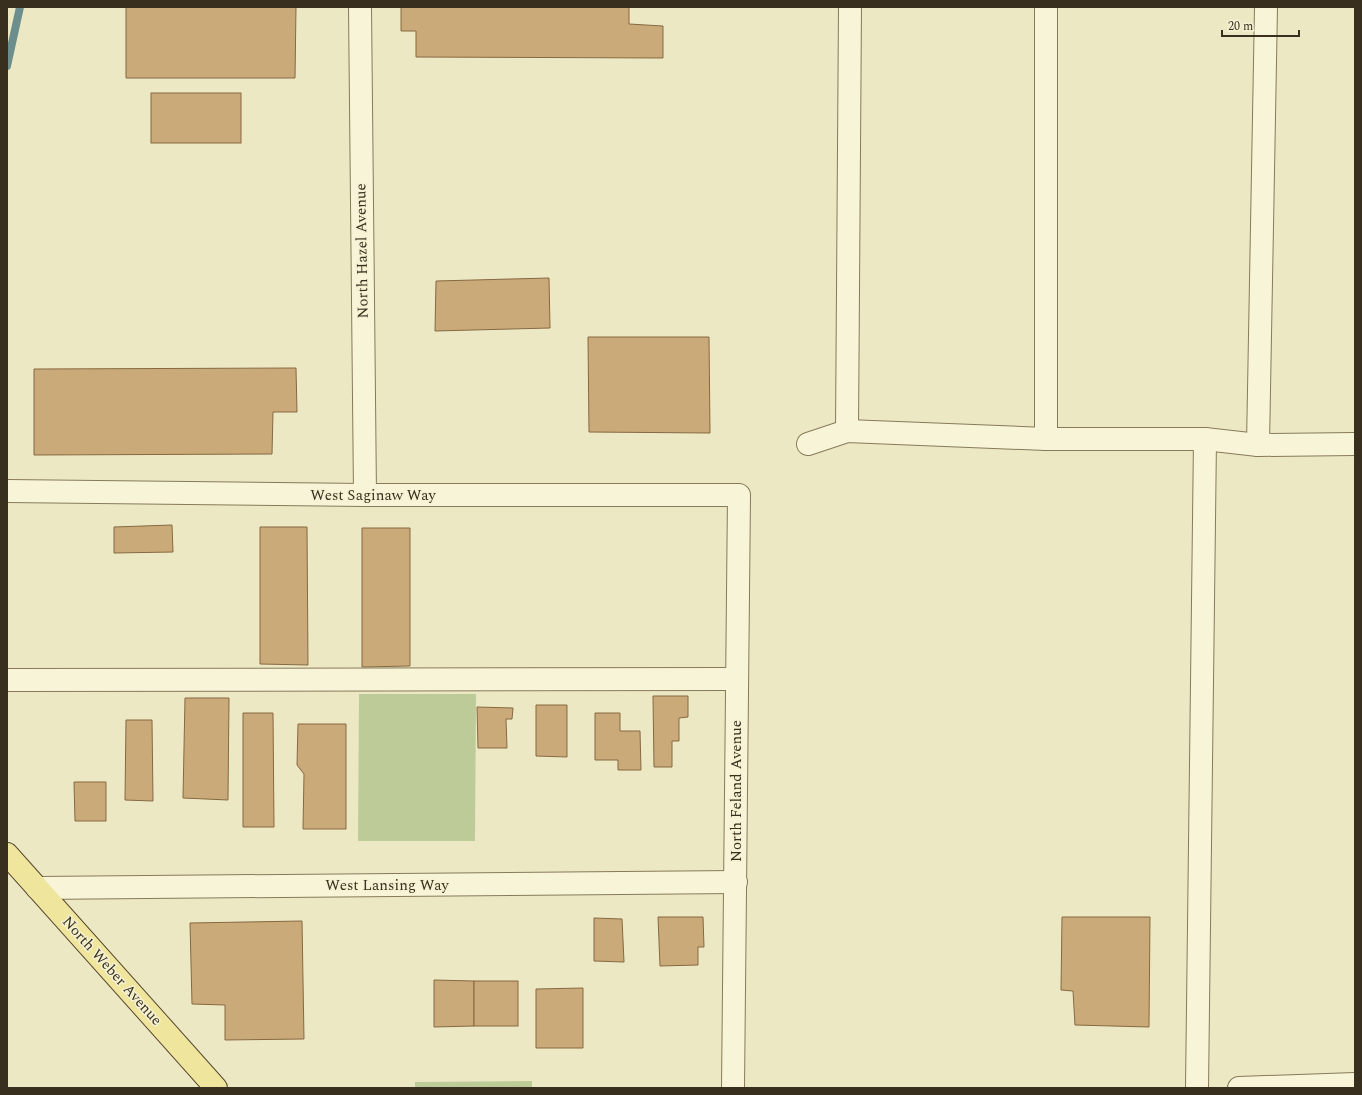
<svg xmlns="http://www.w3.org/2000/svg" width="1362" height="1095" viewBox="0 0 1362 1095" font-family="Spectral,serif">
  <rect width="100%" height="100%" fill="#ede8c4"/>
  <!-- grass -->
  <g fill="#bccb98">
    <path d="M359,694H476L475,841H358Z"/>
    <path d="M532,1081V1088H415V1082Z"/>
  </g>
  <g fill="none" stroke-linecap="round" stroke-linejoin="round">
    <!-- stream -->
    <path stroke="#6c8e8c" stroke-width="8" d="M7,66L20,7"/>
  </g>
  <!-- building -->
  <g fill="#cbaa7a" stroke="#866941">
    <path d="M126,7H296L295,78H126Z"/>
    <path d="M401,7H629V24L663,26V58L416,57V31H401Z"/>
    <rect x="151" y="93" width="90" height="50"/>
    <path d="M549,278L550,328L435,331L436,281Z"/>
    <path d="M588,337H709L710,433L589,432Z"/>
    <path d="M296,368L297,412H273L272,454L34,455V369Z"/>
    <path d="M172,525L173,552L114,553V527Z"/>
    <path d="M260,527H307L308,665L260,664Z"/>
    <path d="M362,528H410V666L362,667Z"/>
    <path d="M653,696H688V717L679,718V741H672V767H654Z"/>
    <path d="M185,698H229L228,800L183,798Z"/>
    <path d="M536,705H567V757L536,756Z"/>
    <path d="M477,707L513,708L512,719H506L507,748H478Z"/>
    <path d="M243,713H273L274,827H243Z"/>
    <path d="M595,713H620V731H640L641,770H618V760H595Z"/>
    <path d="M126,720H152L153,801L125,800Z"/>
    <path d="M298,724H346V829H303L304,774L297,765Z"/>
    <path d="M74,782H106V821H75Z"/>
    <path d="M658,917H703L704,947H698V965L660,966Z"/>
    <path d="M1062,917H1150L1149,1027L1075,1025L1073,991L1061,990Z"/>
    <path d="M594,918L622,919L624,962L594,961Z"/>
    <path d="M302,921L304,1039L225,1040V1005L192,1004L190,923Z"/>
    <path d="M434,980L474,981V1026L434,1027Z"/>
    <rect x="474" y="981" width="44" height="45"/>
    <path d="M583,988V1048H536V989Z"/>
  </g>
  <g fill="none" stroke-linecap="round" stroke-linejoin="round">
    <!-- minor casing -->
    <g stroke="#877a5a" stroke-width="24">
      <g id="minor">
        <path d="M360,7L365,495"/>
        <path d="M1046,7V439"/>
        <path d="M847,431L850,7"/>
        <path d="M808,444L847,431L1046,439H1205L1258,445L1355,444"/>
        <path d="M1258,445L1266,7"/>
        <path d="M7,491L365,495H739L733,1088"/>
        <path d="M7,680L737,679"/>
        <path d="M37,888L736,882"/>
        <path d="M1197,1088L1205,439"/>
        <path d="M1239,1088L1355,1084"/>
      </g>
    </g>
    <!-- major casing -->
    <g stroke="#55472f" stroke-width="24">
      <path id="major" d="M7,854L216,1088"/>
    </g>
    <!-- minor -->
    <use href="#minor" stroke="#f8f4d7" stroke-width="22"/>
    <!-- major -->
    <use href="#major" stroke="#f0e59c" stroke-width="22"/>
  </g>
  <g text-anchor="middle" dominant-baseline="central" stroke-width="3" stroke-linejoin="round" paint-order="stroke">
    <!-- street labels -->
    <g font-size="15" fill="#382f1e" stroke="#f5f1d3">
      <text transform="translate(362 251) rotate(-91)">North Hazel Avenue</text>
      <text x="373" y="495">West Saginaw Way</text>
      <text transform="translate(736 791) rotate(-90)">North Feland Avenue</text>
      <text x="387" y="885">West Lansing Way</text>
      <text transform="translate(112 971) rotate(48)">North Weber Avenue</text>
    </g>
  </g>
  <!-- border -->
  <rect width="1362" height="1095" fill="none" stroke="#382f1e" stroke-width="16"/>
  <!-- scale -->
  <path d="M1222 30v6h77v-6" fill="none" stroke="#382f1e" stroke-width="2"/>
  <text x="1228" y="30" font-size="12" fill="#382f1e" stroke="#f5f1d3" stroke-width="3" paint-order="stroke">20 m</text>
</svg>
